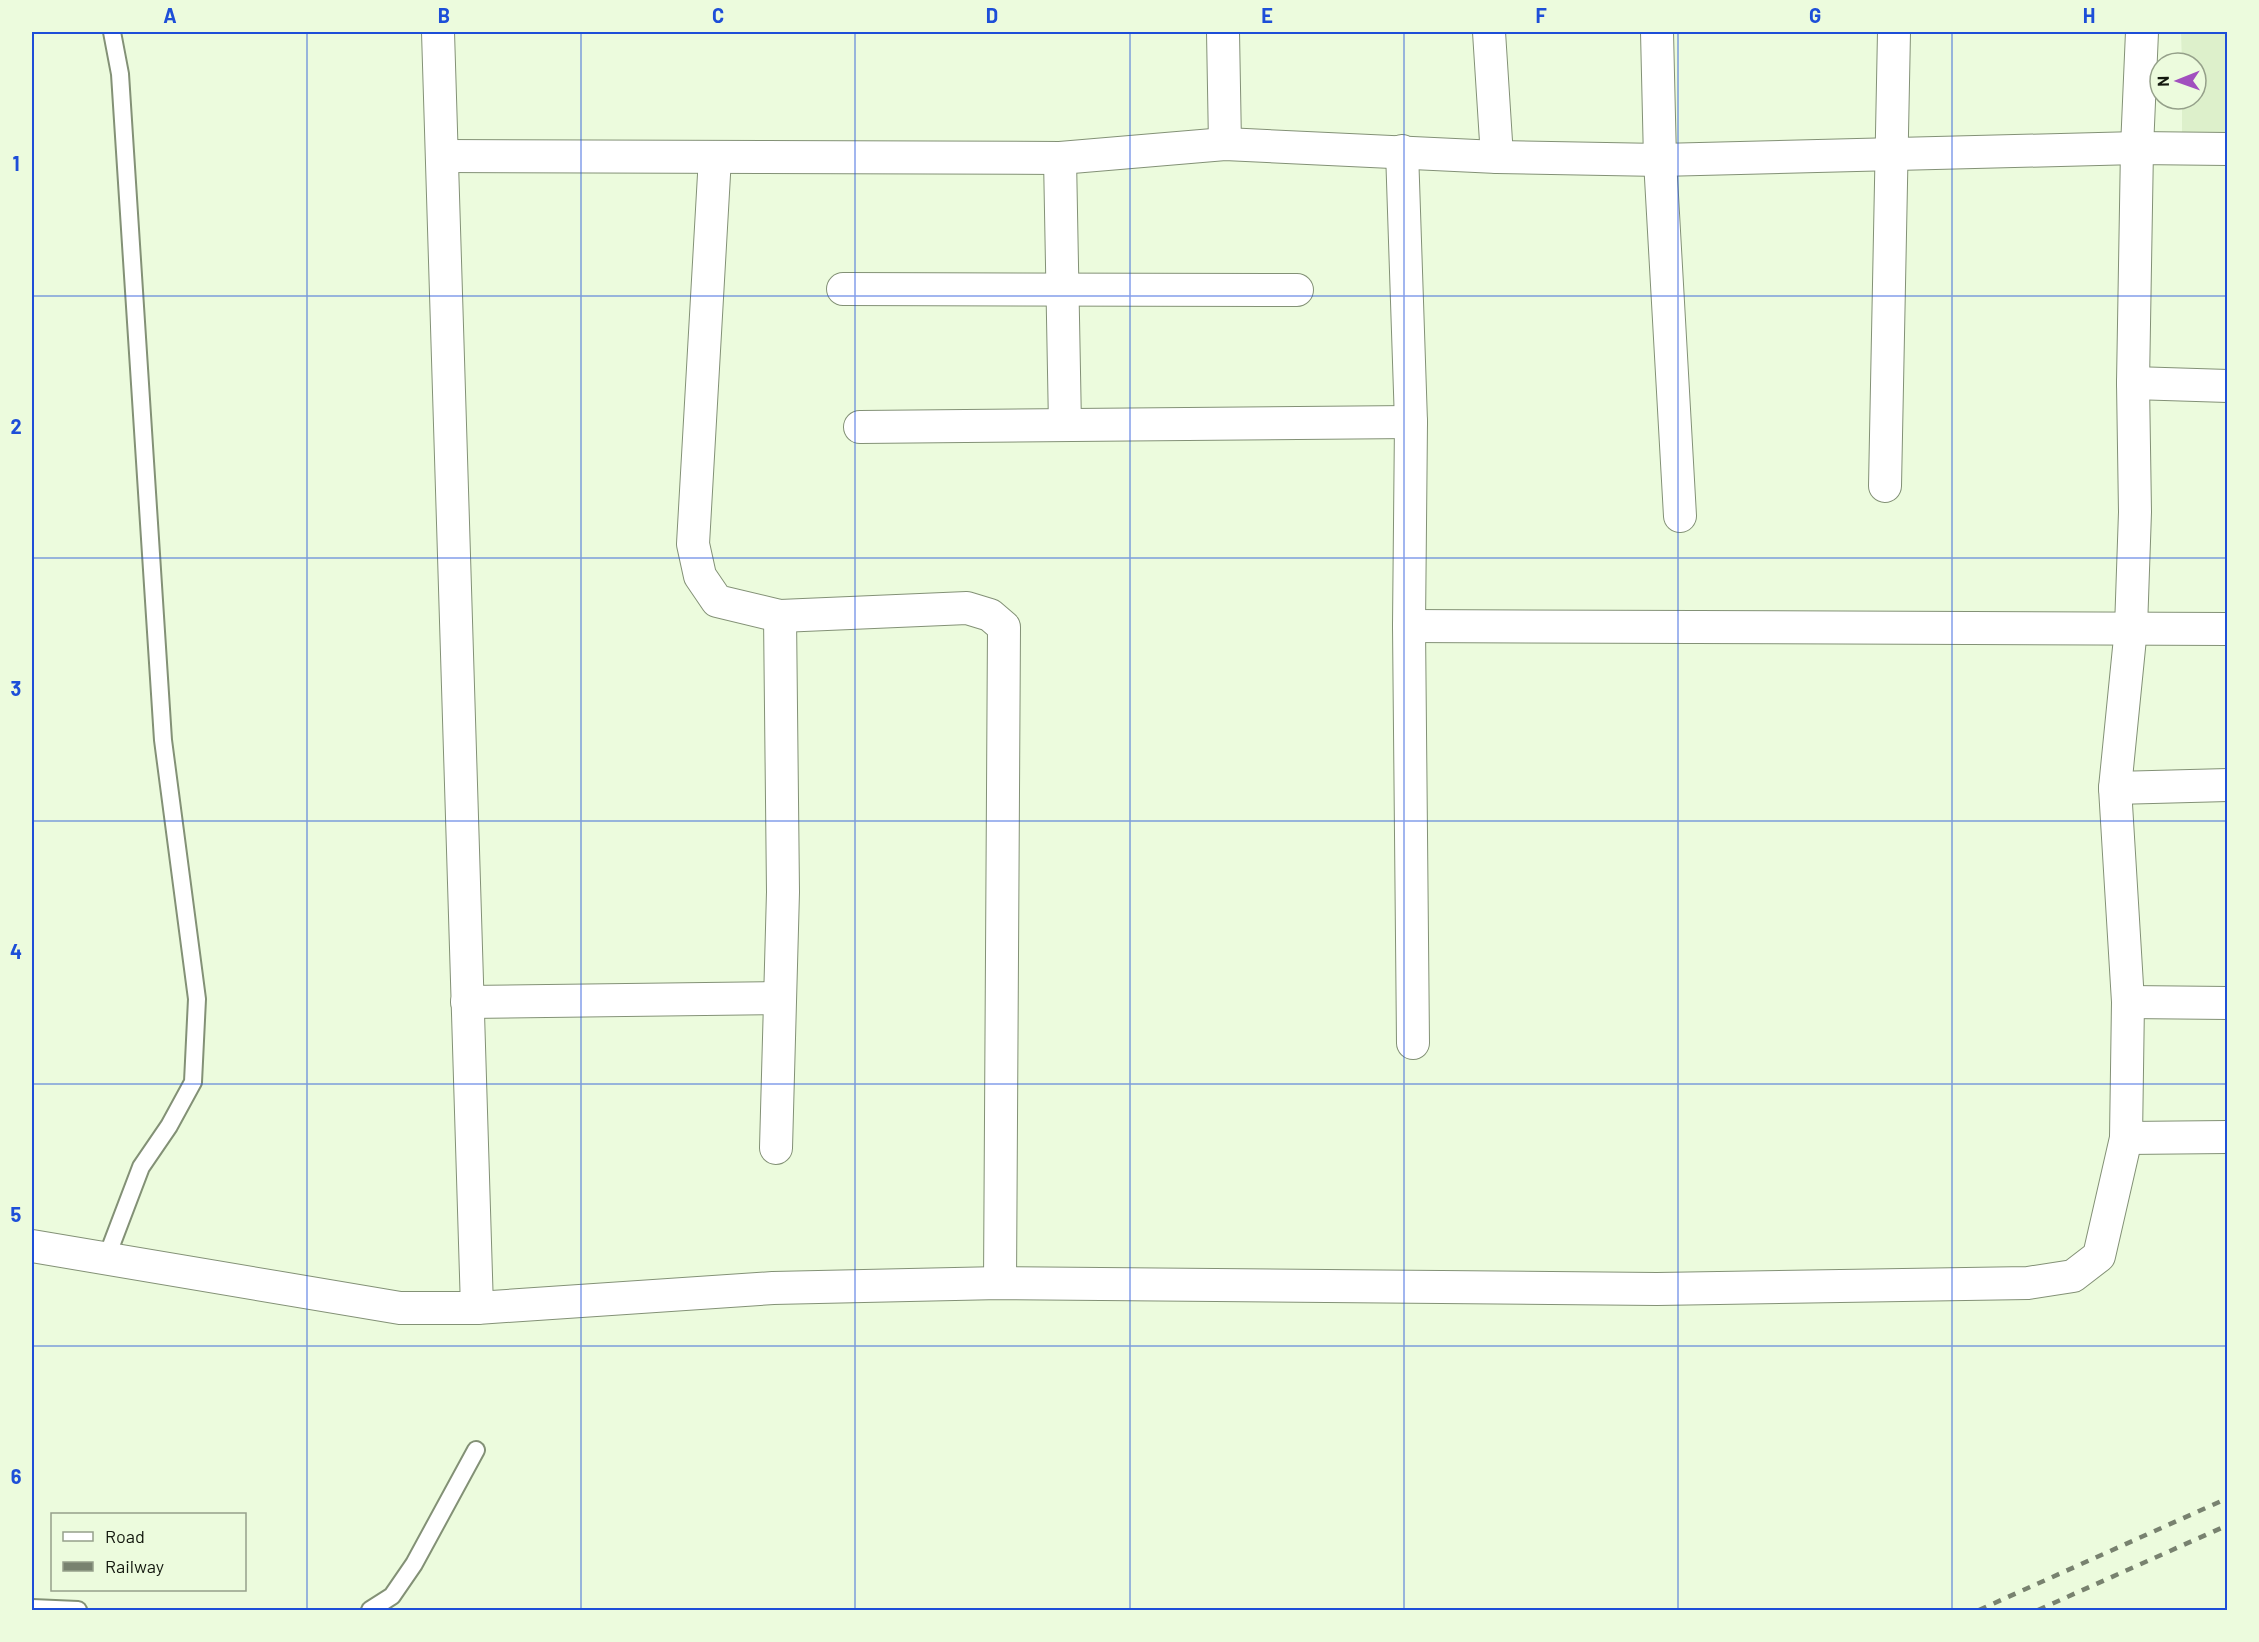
<svg xmlns="http://www.w3.org/2000/svg" width="2259" height="1642" viewBox="0 0 2259 1642" font-family="Barlow,sans-serif">
  <rect width="100%" height="100%" fill="#ecfbdd"/>
  <!-- built -->
  <path fill="#ddf0cb" d="M2181,32H2227V139L2182,140V99H2196V63H2182Z"/>
  <g fill="none" stroke-linecap="round" stroke-linejoin="round">
    <!-- lane casing -->
    <g stroke="#839176" stroke-width="20">
      <g id="lane">
        <path d="M106,1259L141,1167L169,1126L193,1082L197,999L163,740L120,74L112,32"/>
        <path d="M32,1608L78,1610"/>
        <path d="M370,1610L392,1596L414,1564L476,1450"/>
      </g>
    </g>
    <!-- street casing -->
    <g stroke="#839176" stroke-width="34">
      <g id="street">
        <path d="M438,32L477,1308"/>
        <path d="M1223,32L1225,144"/>
        <path d="M1489,32L1497,157"/>
        <path d="M1657,32L1660,160L1680,516"/>
        <path d="M1402,151L1411,422L1409,626L1413,1043"/>
        <path d="M442,156L1060,158L1225,144L1497,157L1660,160L2137,148L2228,149"/>
        <path d="M715,157L693,544L700,576L717,601L780,616L967,608L990,615L1004,627L1000,1283"/>
        <path d="M1060,158L1065,425"/>
        <path d="M843,289L1297,290"/>
        <path d="M2133,383L2228,386"/>
        <path d="M860,427L1411,422"/>
        <path d="M1885,486L1894,32"/>
        <path d="M1409,626L2228,629"/>
        <path d="M2115,788L2228,785"/>
        <path d="M467,1002L780,998"/>
        <path d="M2128,1002L2228,1003"/>
        <path d="M2126,1138L2228,1137"/>
        <path d="M776,1148L783,892L780,616"/>
        <path d="M32,1246L400,1308H477L773,1288L1000,1283L1657,1289L2028,1283L2073,1276L2099,1256L2126,1138L2128,1002L2115,788L2131,628L2135,512L2133,383L2137,148L2142,32"/>
      </g>
    </g>
    <!-- lane -->
    <use href="#lane" stroke="#fff" stroke-width="16"/>
    <!-- street -->
    <use href="#street" stroke="#fff" stroke-width="32"/>
    <!-- rail -->
    <g stroke="#78826f" stroke-width="4.5" stroke-dasharray="8 8" stroke-linecap="butt">
      <path d="M1979,1610L2228,1498"/>
      <path d="M2038,1610L2228,1525"/>
    </g>
  </g>
  <!-- grid -->
  <path fill="none" stroke="#1d4ed8" stroke-width="1.5" stroke-opacity="0.55" d="M307,32V1610M581,32V1610M855,32V1610M1130,32V1610M1404,32V1610M1678,32V1610M1952,32V1610M32,296H2228M32,558H2228M32,821H2228M32,1084H2228M32,1346H2228"/>
  <!-- border -->
  <rect width="2259" height="1642" fill="none" stroke="#ecfbdd" stroke-width="66"/>
  <!-- legend -->
  <rect x="51" y="1513" width="195" height="78" fill="#ecfbdd" stroke="#95a08a" stroke-width="1.5"/>
  <rect x="63" y="1532" width="30" height="9" fill="#ffffff" stroke="#95a08a" stroke-width="1.5"/>
  <text x="105" y="1543" font-size="18" fill="#13180e">Road</text>
  <rect x="63" y="1562" width="30" height="9" fill="#78826f" stroke="#95a08a" stroke-width="1.5"/>
  <text x="105" y="1573" font-size="18" fill="#13180e">Railway</text>
  <!-- north arrow -->
  <g transform="translate(2178 81) rotate(269)"><circle r="28" fill="#ecfbdd" stroke="#95a08a" stroke-width="1.5"/>
  <path d="M0-4.5L10 22L0 15L-10 22Z" fill="#a14fbe"/>
  <text y="-9" font-size="16" font-weight="bold" text-anchor="middle" fill="#13180e">N</text>
  </g>
  <rect x="33" y="33" width="2193" height="1576" fill="none" stroke="#1d4ed8" stroke-width="2"/>
  <g font-size="20" text-anchor="middle" font-weight="bold" fill="#1d4ed8">
    <text x="170" y="23">A</text>
    <text x="444" y="23">B</text>
    <text x="718" y="23">C</text>
    <text x="992" y="23">D</text>
    <text x="1267" y="23">E</text>
    <text x="1541" y="23">F</text>
    <text x="1815" y="23">G</text>
    <text x="2089" y="23">H</text>
    <text x="16" y="171">1</text>
    <text x="16" y="434">2</text>
    <text x="16" y="696">3</text>
    <text x="16" y="959">4</text>
    <text x="16" y="1222">5</text>
    <text x="16" y="1484">6</text>
  </g>
</svg>
